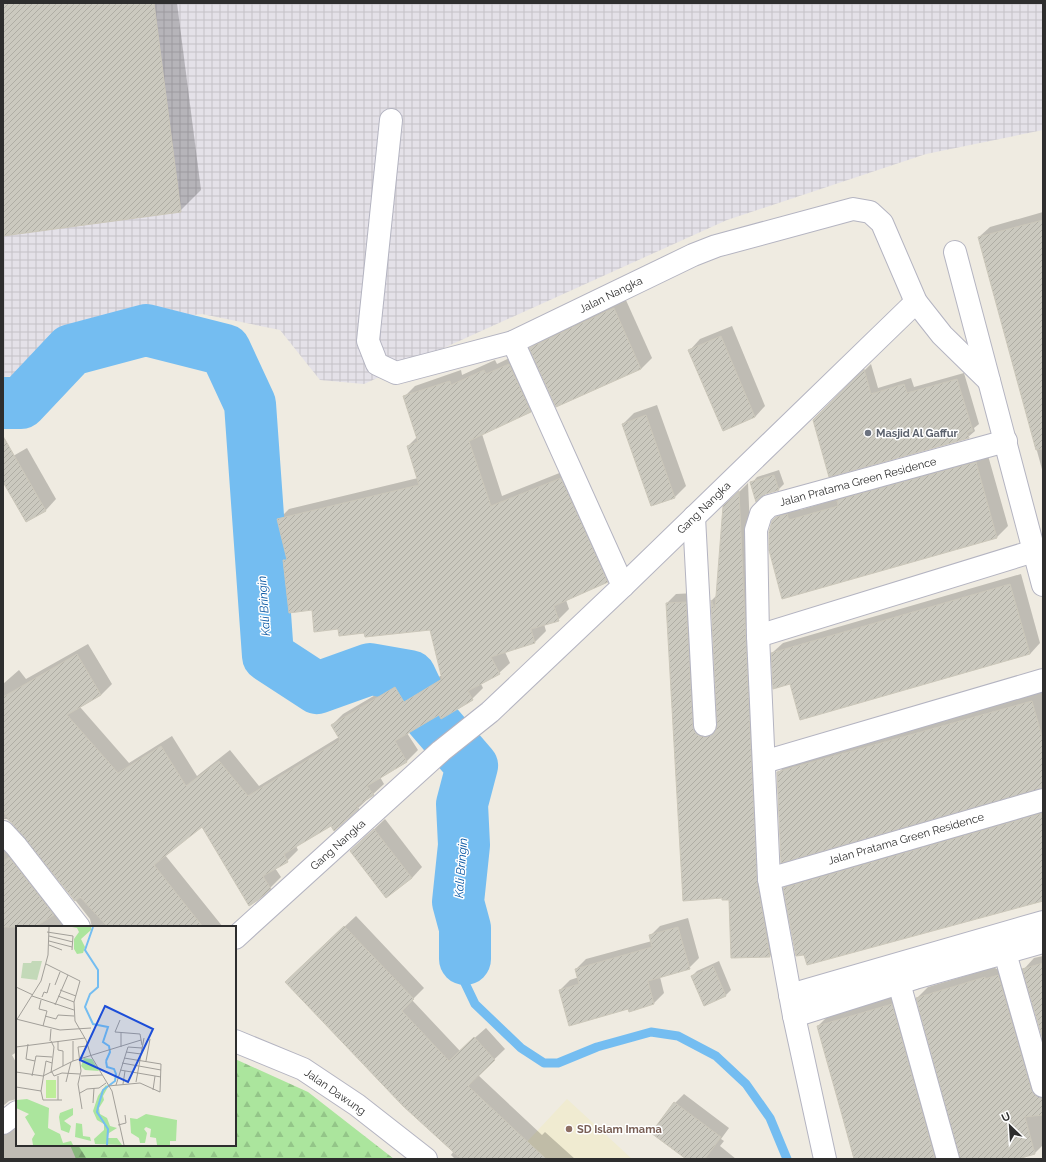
<svg xmlns="http://www.w3.org/2000/svg" width="1046" height="1162" viewBox="0 0 1046 1162" font-family="Raleway,sans-serif">
  <defs>
    <pattern id="industrial-grid" width="8" height="8" patternUnits="userSpaceOnUse"><rect width="8" height="8" fill="#e4e1e8"/><path d="M0 4h8M4 0v8" fill="none" stroke="#c4c1c7"/></pattern>
    <pattern id="forest-firs" width="22" height="20" patternUnits="userSpaceOnUse"><rect width="22" height="20" fill="#abe59d"/><path d="M5 1l3.5 6h-7zM16 11l3.5 6h-7z" fill="#93c588"/></pattern>
    <pattern id="building-hatch" width="6" height="6" patternUnits="userSpaceOnUse"><rect width="6" height="6" fill="#cbc9bf"/><path d="M-1 1l2-2M0 6l6-6M5 7l2-2" fill="none" stroke="#afada4"/></pattern>
  </defs>
  <rect width="100%" height="100%" fill="#efebe1"/>
  <!-- industrial -->
  <path fill="url(#industrial-grid)" d="M3,3H1043V130L926,154L727,220L364,384L320,380L280,330L202,314L137,322L73,342L28,374L3,377Z"/>
  <!-- education -->
  <path fill="#f0ebd1" d="M567,1099L632,1159H511Z"/>
  <!-- forest -->
  <path fill="url(#forest-firs)" d="M235,1059L308,1092L394,1159H76L70,1145H235Z"/>
  <!-- shadow -->
  <g fill="#0003">
    <path d="M3,3H177L201,190L180,211L3,235Z"/>
    <path d="M1043,212V473L979,237L990,227Z"/>
    <path d="M625,298L652,358L641,369L531,348L541,337Z"/>
    <path d="M732,326L765,406L755,417L690,350L700,339Z"/>
    <path d="M520,353L541,401L530,412L482,434L502,496L572,468L618,571L607,582L566,600L569,609L558,620L544,624L546,631L535,642L505,652L510,663L499,673L481,684L483,688L472,699L439,714L407,733L418,750L407,761L380,777L384,784L358,808L296,846L298,850L287,861L275,868L281,877L270,888L202,826L165,855L223,927H92L90,919L26,837L7,819H3V684L19,670L26,679L88,644L112,684L101,695L80,707L129,763L172,736L197,776L230,750L259,786L339,737L332,725L343,714L406,677L415,691L442,675L430,629L365,632L339,628L312,608L284,561L287,557L278,520L289,509L418,478L408,446L417,437L404,397L415,386L461,370L462,375L495,360L497,364Z"/>
    <path d="M871,364L878,388L911,378L914,387L964,373L979,424L974,428L975,431L968,437L814,420Z"/>
    <path d="M657,405L686,486L675,497L652,505L623,424L634,413Z"/>
    <path d="M27,448L56,499L46,510L26,521L3,480V464L8,459Z"/>
    <path d="M987,452L1008,526L997,537L773,521L788,507L798,504L800,510L840,498L849,490Z"/>
    <path d="M779,470L784,484L779,489L752,483L757,477Z"/>
    <path d="M748,483L765,870L779,947L770,956L732,957L729,899L667,603L676,594L695,593L708,727L718,728L712,600L717,595L734,497Z"/>
    <path d="M1021,574L1040,643L1030,654L772,653L783,643Z"/>
    <path d="M1043,691V787L778,773L789,762Z"/>
    <path d="M1043,806V900L784,888L795,877Z"/>
    <path d="M385,819L422,867L412,878L351,851Z"/>
    <path d="M3,827L84,927H17V1052L12,1055L17,1064V1099L9,1101L3,1106Z"/>
    <path d="M356,916L424,988L412,1000L460,1051L486,1028L505,1049L478,1075L542,1135L545,1132L575,1159H455L451,1155L454,1151L297,971Z"/>
    <path d="M688,918L699,958L689,968L660,977L664,993L654,1003L630,1010L629,1008L560,990L570,980L579,977L576,969L586,959L652,941L650,936L660,926Z"/>
    <path d="M1043,956V1037L1024,969L1034,958Z"/>
    <path d="M719,961L731,990L726,995L704,1005L692,976L697,971Z"/>
    <path d="M1009,965L1043,1081V1145L1035,1153L1014,1159H961L917,998L928,987L995,967L996,969Z"/>
    <path d="M903,994L952,1159H855L818,1026L829,1015Z"/>
    <path d="M684,1094L729,1128L721,1139L724,1141L720,1146L736,1159H686L675,1103Z"/>
    <path d="M3,1118L17,1125V1145H78L86,1158L3,1159Z"/>
  </g>
  <g fill="none" stroke-linecap="round" stroke-linejoin="round">
    <!-- stream -->
    <path stroke="#74bdf1" stroke-width="9" d="M465,959L464,981L475,1004L521,1048L544,1063H558L597,1047L651,1032L678,1036L716,1056L746,1084L770,1118L787,1159"/>
    <!-- river -->
    <path stroke="#74bdf1" stroke-width="52" d="M3,403H21L71,350L146,330L225,350L250,404L268,656L317,688L370,669L410,676L429,716L472,766L462,804L464,845L458,902L465,928V959"/>
  </g>
  <!-- building -->
  <g fill="url(#building-hatch)" stroke="#cbc7ba">
    <path d="M3,3H154L181,212L3,236Z"/>
    <path d="M1043,220V449L1036,450L978,237Z"/>
    <path d="M614,308L641,369L556,407L529,348Z"/>
    <path d="M721,336L755,417L723,431L688,350Z"/>
    <path d="M509,364L531,412L469,441L491,506L561,478L608,582L554,606L559,621L531,629L535,643L491,657L500,674L468,691L473,700L441,719L439,715L395,741L407,762L367,786L374,795L356,806L359,809L334,831L331,826L284,854L288,862L263,876L271,889L258,900L249,906L202,827L154,865L203,927H108L80,897L75,901L3,812V697L77,654L101,695L67,715L118,773L161,746L186,786L219,761L248,796L340,740L331,725L395,687L404,702L442,679L430,630L365,637L364,633L339,636L338,629L314,632L312,610L289,613L283,560H287L277,519L419,485L407,446L418,442L403,396L450,381L451,385L484,370L486,374Z"/>
    <path d="M864,369L871,394L904,384L907,393L957,379L973,431L967,433L969,438L829,477L813,420Z"/>
    <path d="M646,415L675,498L651,506L622,424Z"/>
    <path d="M3,436L46,511L26,522L3,482Z"/>
    <path d="M976,462L997,538L782,599L769,550V532L772,521L776,517L787,514L789,520L838,506L837,500Z"/>
    <path d="M774,475L779,490L765,494L756,502L750,482Z"/>
    <path d="M739,491L757,880L770,957L731,958L729,900H722V898L683,901L666,603L686,602L693,726L694,731L699,736L706,737L712,735L716,731L717,724L711,600L715,609L723,506Z"/>
    <path d="M1010,584L1030,654L800,720L790,684L773,689L771,653Z"/>
    <path d="M1032,701L1043,740V788L781,863L777,772Z"/>
    <path d="M1043,813V901L807,965L804,955L796,956L783,888Z"/>
    <path d="M374,829L412,878L386,898L350,851Z"/>
    <path d="M9,857L54,915L35,927H3V862Z"/>
    <path d="M344,926L414,999L402,1011L449,1061L474,1037L495,1060L468,1086L546,1159H461L403,1106L285,982Z"/>
    <path d="M678,927L690,969L648,981L654,1004L629,1012L628,1009L569,1026L559,990L579,984L575,969L652,947L649,935Z"/>
    <path d="M1043,963V1040L1022,969Z"/>
    <path d="M713,966L726,996L704,1006L691,976Z"/>
    <path d="M998,975L1031,1089L1035,1095L1043,1098V1115L1025,1117L1035,1154L1018,1159H960L916,998L985,977V979Z"/>
    <path d="M892,1004L935,1159H854L842,1115L817,1026Z"/>
    <path d="M674,1102L721,1137L705,1159H686L651,1133Z"/>
  </g>
  <g fill="none" stroke-linecap="round" stroke-linejoin="round">
    <!-- minor casing -->
    <g stroke="#b4b4c1" stroke-width="24">
      <g id="minor">
        <path d="M391,120L368,341L377,364L396,373L513,342L693,255L716,246L853,209L870,212L882,223L916,302L942,335L989,381"/>
        <path d="M955,252L1043,585"/>
        <path d="M513,342L623,586"/>
        <path d="M694,517L705,725"/>
        <path d="M758,636L1034,551"/>
        <path d="M764,762L1043,680"/>
        <path d="M3,832L16,846L79,927"/>
        <path d="M769,879L1043,800"/>
        <path d="M235,938L441,751L490,712L623,586L916,302"/>
        <path d="M1005,953L1043,1086"/>
        <path d="M899,983L948,1159"/>
        <path d="M790,995L1043,922"/>
        <path d="M794,1016L915,978L1043,942"/>
        <path d="M235,1041L303,1069L357,1105L426,1159"/>
        <path d="M3,1123L17,1112"/>
        <path d="M825,1159L794,1016L769,879L758,636L756,530L761,514L769,506L1006,441"/>
      </g>
    </g>
    <!-- minor -->
    <use href="#minor" stroke="#fff" stroke-width="22"/>
  </g>
  <!-- markers -->
  <circle fill="#6b7280" stroke="#fff" stroke-width="1.5" cx="868" cy="433" r="4"/>
  <circle fill="#8d6e63" stroke="#fff" stroke-width="1.5" cx="569" cy="1129" r="4"/>
  <g text-anchor="middle" dominant-baseline="central" stroke-width="3" stroke-linejoin="round" paint-order="stroke">
    <!-- street labels -->
    <g font-size="11" fill="#2e2e2e" stroke="#fff">
      <text transform="translate(611 295) rotate(-26)">Jalan Nangka</text>
      <text transform="translate(858 482) rotate(-15)">Jalan Pratama Green Residence</text>
      <text transform="translate(704 508) rotate(-44)">Gang Nangka</text>
      <text transform="translate(906 839) rotate(-16)">Jalan Pratama Green Residence</text>
      <text transform="translate(338 845) rotate(-42)">Gang Nangka</text>
      <text transform="translate(335 1092) rotate(35)">Jalan Dawung</text>
    </g>
    <!-- worship labels -->
    <g font-size="11" font-weight="bold" fill="#5b616d" stroke="#fff" text-anchor="start">
      <text x="876" y="433">Masjid Al Gaffur</text>
    </g>
    <!-- education labels -->
    <g font-size="11" font-weight="bold" fill="#785e54" stroke="#fff" text-anchor="start">
      <text x="577" y="1129">SD Islam Imama</text>
    </g>
    <!-- water labels -->
    <g font-size="12" font-style="italic" fill="#0c59a4" stroke="#fff">
      <text transform="translate(264 606) rotate(-94)">Kali Bringin</text>
      <text transform="translate(461 868) rotate(-86)">Kali Bringin</text>
    </g>
  </g>
  <!-- overview -->
  <g transform="translate(16 926)">
    <rect width="220" height="220" fill="#efebe1"/>
    <path d="M56,1H75V4L65,13L69,21L67,27L61,28L58,23V13L63,6L61,2ZM68,132L76,133L83,145L69,144L65,140ZM90,159L92,161L87,170L88,174L83,182L84,188L91,192L94,200L101,202L93,207L91,212H101L106,219L79,218L78,213L88,204V198L81,194L77,185L82,170ZM0,167L1,174L11,173L33,182L32,202L44,208L47,217L55,215L57,219H17L16,213L19,208L9,191L13,188L0,182ZM57,182V189L48,195L55,200L53,207L45,204L43,191L44,187ZM130,188L161,194L160,215H154V219H141L140,212L134,211L135,203L130,201L128,203L131,207L129,217H124L123,212L115,207L114,192L121,193ZM60,197L66,198L67,210L74,211L75,215L59,211Z" fill="#abe59d"/>
    <path d="M16,35H26L21,54L5,52L7,37H15Z" fill="#c3d9b8"/>
    <path d="M30,154H40V172H30Z" fill="#bded99"/>
    <path fill="none" stroke="#74bdf1" stroke-width="2" d="M77,1L69,24L82,44V61L74,68L69,81L77,98L92,101L87,116L93,120L94,126L90,135M90,135L91,141L98,143L100,148L99,155L87,164L82,181L81,186L92,203L91,219"/>
    <path fill="none" stroke="#a29f99" stroke-width="1" d="M31,6L57,10L56,24M33,10L57,16M33,15L56,21M33,19L46,24M30,38L64,55L58,76L59,95L70,114L75,130L96,165L108,219M39,59L44,46M0,61L17,69M44,64L60,70M16,70L58,84M42,70L58,76M26,71L28,66L31,67L34,57M25,74L23,83L31,85L27,100M39,79L52,49M29,90L40,93L42,89L58,90M0,93L44,104L75,102M104,94L99,106L124,108L126,119M0,95L25,55L32,29L33,1M34,115L35,103M35,115L38,121L35,147M42,115V124L47,125V140M57,115V135M12,118L10,133L19,135L16,150M0,121L69,112M105,121V107M110,126L125,128M19,135L20,130L36,131M130,135L134,113M106,137L145,144M104,144L145,151M0,146L27,150L57,135L125,114M36,146L38,150L46,147L64,148M65,150L86,149M50,156L55,136M120,156L128,112M107,158L109,145M100,159L112,121L126,122M92,160L124,157L144,166L145,138L108,132M0,161L25,165M137,164L139,150M25,165L30,135L36,137M25,165L27,174H46M64,167L71,163L83,162L90,157M42,174V150M77,177L78,162M66,183L62,158L65,145L62,121L71,120M102,199L110,197L109,189"/>
    <path fill="#1d4ed8" fill-opacity="0.15" stroke="#1d4ed8" stroke-width="2" d="M89,80L137,103L112,156L64,134Z"/>
    <rect width="220" height="220" fill="none" stroke="#2e2e2e" stroke-width="2"/>
  </g>
  <!-- border -->
  <rect width="1046" height="1162" fill="none" stroke="#2e2e2e" stroke-width="8"/>
  <!-- north arrow -->
  <g transform="translate(1010 1126) rotate(335)" stroke="#ffffff" stroke-width="3" paint-order="stroke">
  <path d="M0-3L7 15L0 10L-7 15Z" fill="#2e2e2e"/>
  <text y="-6" font-size="11" font-weight="bold" text-anchor="middle" fill="#2e2e2e">U</text>
  </g>
</svg>
